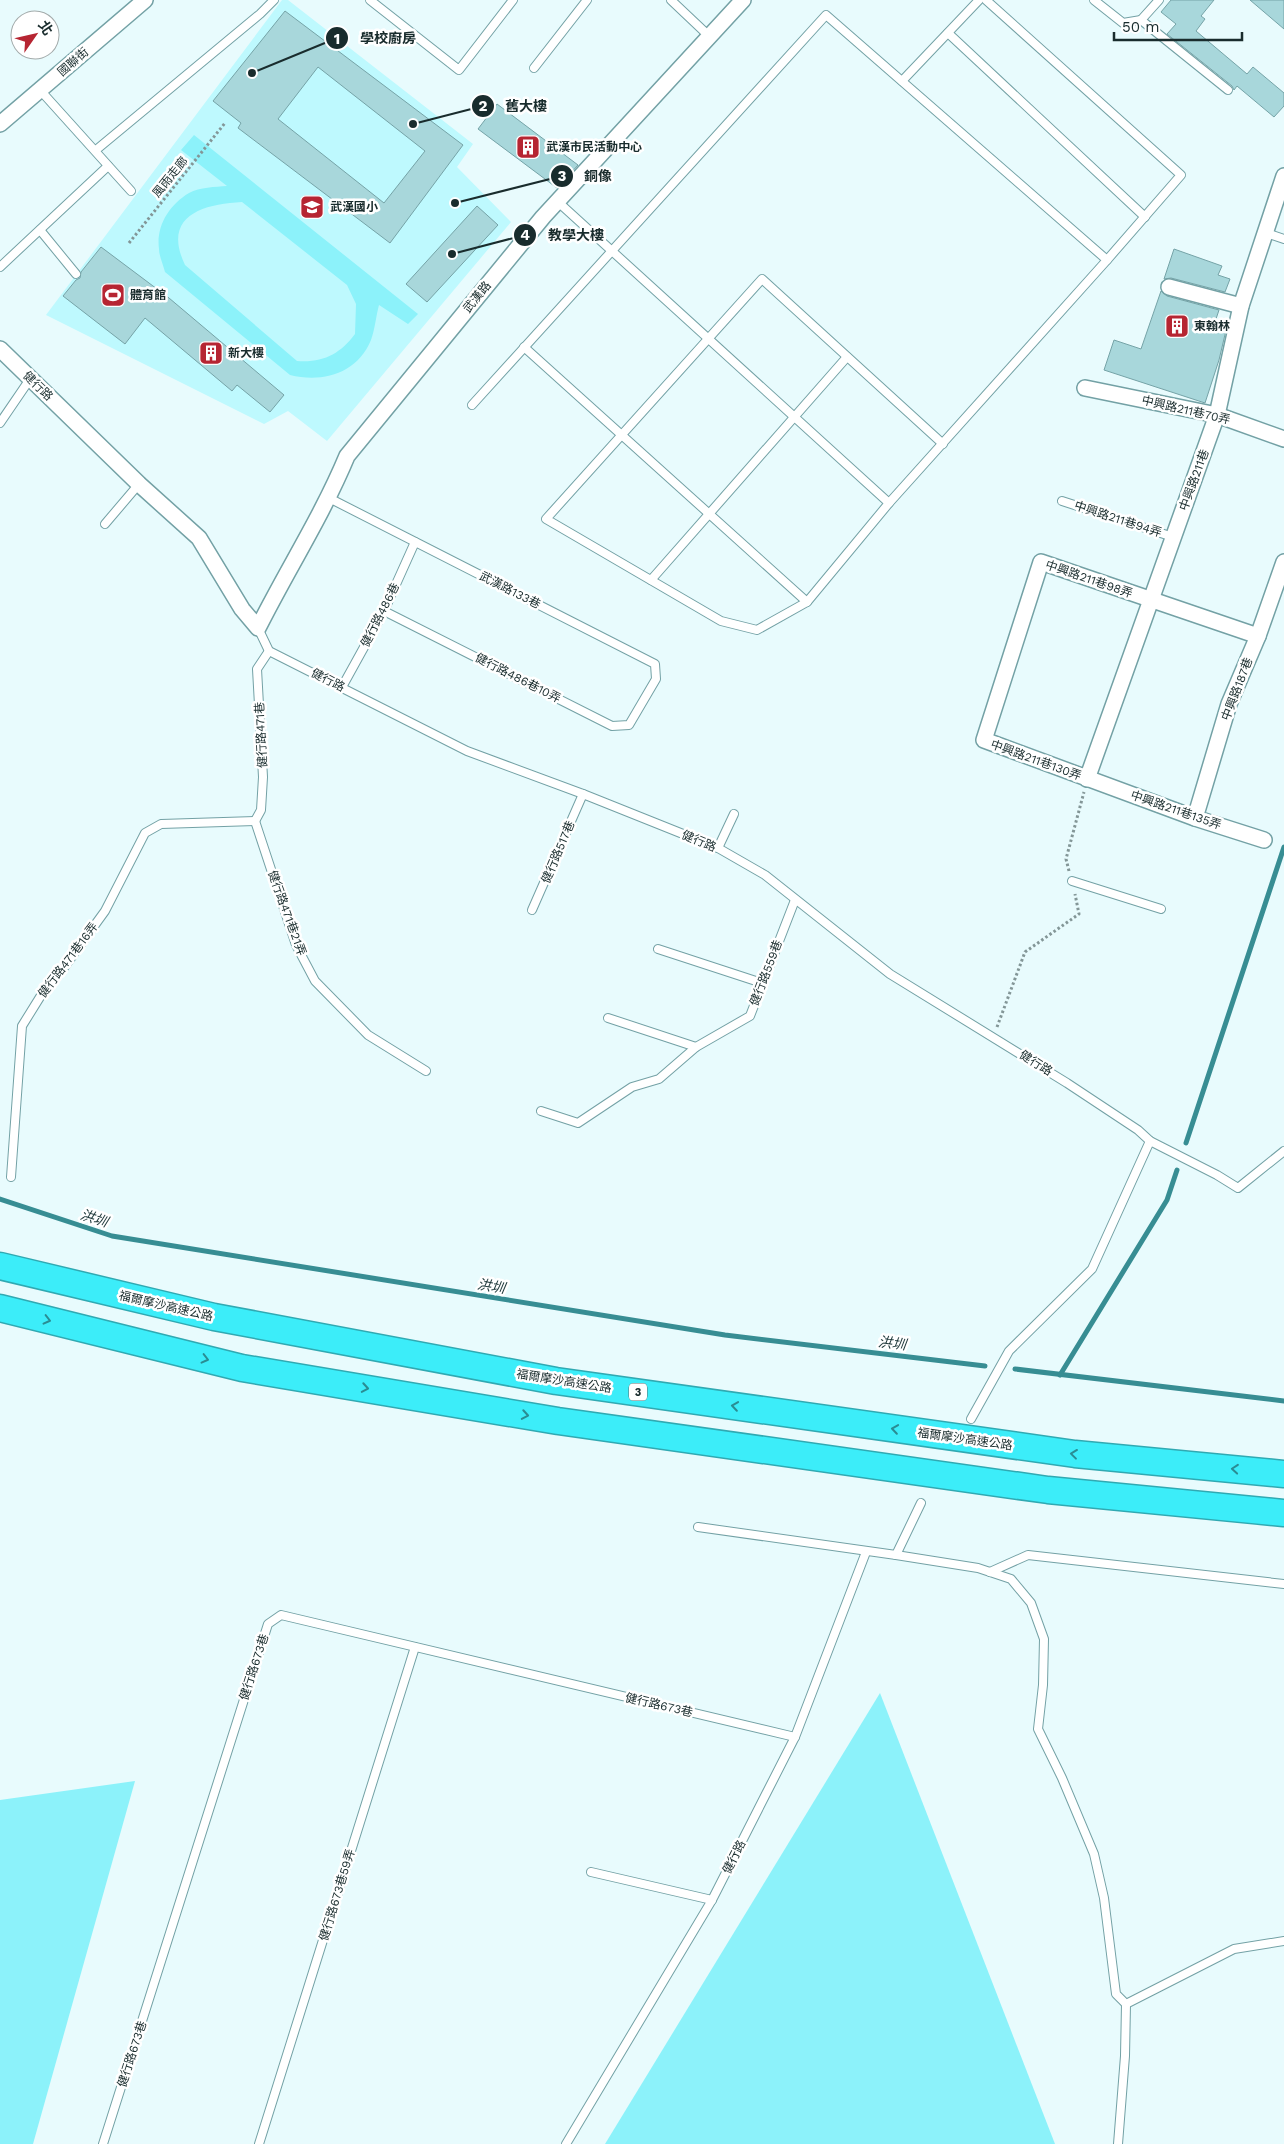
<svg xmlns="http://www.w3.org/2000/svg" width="1284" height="2144" viewBox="0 0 1284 2144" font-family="'Work Sans','Noto Sans TC',sans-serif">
  <rect width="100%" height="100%" fill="#e8fbfd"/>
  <!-- built -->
  <path fill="#bef9fe" d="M282,0H288L473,144L457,167L511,222L327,441L288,411L264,424L46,315Z"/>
  <!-- green -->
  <g fill="#8cf2fa" fill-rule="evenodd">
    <path d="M194,135L418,314L408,324L379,305C376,316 375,329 371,340C357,374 322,383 290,375L165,272C163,264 159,256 159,249C156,226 169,205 189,193C200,187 215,187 227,186L181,150ZM242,202L347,285L356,304L355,334C340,354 323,363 297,361L185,265C162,217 201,204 242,202Z"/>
    <path d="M880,1693L1055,2144H605Z"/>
    <path d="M135,1781L33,2144H0V1800Z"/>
  </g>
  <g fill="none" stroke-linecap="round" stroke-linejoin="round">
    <!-- stream -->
    <g stroke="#378d93" stroke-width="5">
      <path d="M1186,1143L1284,847"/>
      <path d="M0,1199L112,1236L725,1335L985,1366"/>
      <path d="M1015,1369L1284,1401"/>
      <path d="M1060,1375L1167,1200L1177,1170"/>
    </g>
  </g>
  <!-- building -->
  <g fill="#a8d7db" stroke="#75a3a7" fill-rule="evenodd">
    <path d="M1171,0H1214L1201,16L1205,19L1196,31L1247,74L1253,67L1284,93V106L1274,117L1237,86L1234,90L1232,86L1167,34L1176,24L1161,12Z"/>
    <path d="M1250,0H1284V29Z"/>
    <path d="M285,11L463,145L390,243L238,128L241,123L213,101ZM318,67L425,151L384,203L278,119Z"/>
    <path d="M497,104L578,165L557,188L478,129Z"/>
    <path d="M477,206L498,225L427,302L406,284Z"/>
    <path d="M101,247L169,298L284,395L270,412L237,385L232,391L145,318L125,344L63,296L76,280L80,278L81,272Z"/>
    <path d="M1174,249L1222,266L1218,275L1230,279L1225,292L1171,278L1164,279Z"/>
    <path d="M1161,291L1167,296L1219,310L1215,322L1227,326L1219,360L1205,403L1104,370L1114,340L1141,349Z"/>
  </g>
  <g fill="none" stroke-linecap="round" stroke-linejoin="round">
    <!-- service casing -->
    <g stroke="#73a1a5" stroke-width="10">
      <g id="service">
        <path d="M370,0L459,70L513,0"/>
        <path d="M671,0L709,36"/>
        <path d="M986,0L1181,175L1107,260"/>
        <path d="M1094,0L1123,23L1141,20L1228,90"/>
        <path d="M1141,20L1159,0"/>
        <path d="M948,33L1145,217"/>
        <path d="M534,68L587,0"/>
        <path d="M902,81L979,0"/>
        <path d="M40,90L131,191"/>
        <path d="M96,150L260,14L274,0"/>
        <path d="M40,230L76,274"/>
        <path d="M1266,233L1284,239"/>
        <path d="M0,267L108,166"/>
        <path d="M524,347L807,602L889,503L557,201"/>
        <path d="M472,405L826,15L1107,260L889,503"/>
        <path d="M0,423L30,379"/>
        <path d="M329,498L655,664L656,679L629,725L612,726L384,611"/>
        <path d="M1062,501L1173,537"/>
        <path d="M105,524L139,484"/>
        <path d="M651,580L847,357"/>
        <path d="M807,602L757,630L721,621L546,519L762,279L943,444"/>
        <path d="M258,628L269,651L467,751L583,794L718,848L765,875L890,974L1067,1083L1138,1130L1150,1141L1092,1269L1009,1351L971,1419"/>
        <path d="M342,687L384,611L415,542"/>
        <path d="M255,821L296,945L315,981L368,1035L426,1071"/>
        <path d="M255,821L261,810L263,777L257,669L269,651"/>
        <path d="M718,848L734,814"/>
        <path d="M1072,881L1161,909"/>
        <path d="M532,910L583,794"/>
        <path d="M658,949L762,983"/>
        <path d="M608,1018L696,1047"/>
        <path d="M541,1111L578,1123L632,1087L659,1079L696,1047L750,1016L795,900"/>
        <path d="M1150,1141L1217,1175L1238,1188L1284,1151"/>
        <path d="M11,1177L22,1026L45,989L63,969L105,911L145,833L161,824L255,821"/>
        <path d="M698,1527L896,1555L921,1503"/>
        <path d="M896,1555L978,1568L1011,1579L1031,1603L1044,1639L1043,1685L1038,1729L1062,1778L1094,1854L1104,1898L1116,1994L1126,2004L1234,1949L1284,1941"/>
        <path d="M990,1572L1028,1555L1284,1584"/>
        <path d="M591,1872L712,1900"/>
        <path d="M103,2144L268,1624L281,1615L795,1737"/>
        <path d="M259,2144L415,1647"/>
        <path d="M566,2144L712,1900L795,1737L866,1552"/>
        <path d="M1118,2144L1125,2056L1126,2004"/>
      </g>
    </g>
    <!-- minor casing -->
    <g stroke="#73a1a5" stroke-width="18">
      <g id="minor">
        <path d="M0,124L145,0"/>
        <path d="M1169,287L1241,306"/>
        <path d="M0,349L139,484L199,538L242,609L258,628C287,570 322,516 347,456L543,217L743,0"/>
        <path d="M1085,388L1217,415L1284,439"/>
        <path d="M1258,636L1041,562L984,740L1195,818L1264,840"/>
        <path d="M1087,779L1217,415L1241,306L1284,176"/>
        <path d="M1195,818L1229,704L1258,636L1284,562"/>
      </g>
    </g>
    <!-- motorway casing -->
    <g stroke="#30a9b2" stroke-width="29">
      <g id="motorway">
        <path d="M0,1266L214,1317L556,1381L1075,1454L1284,1474"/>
        <path d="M0,1308L242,1368L558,1421L1048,1490L1284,1513"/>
      </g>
    </g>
    <!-- path -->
    <g stroke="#839697" stroke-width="3" stroke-dasharray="2.5 2.5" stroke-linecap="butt">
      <path d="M129,243L225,123"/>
      <path d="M1069,871L1066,859L1084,792"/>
      <path d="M997,1027L1025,952L1079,914L1075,894"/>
    </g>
    <!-- service -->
    <use href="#service" stroke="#fff" stroke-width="8"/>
    <!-- minor -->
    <use href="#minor" stroke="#fff" stroke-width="15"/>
    <!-- motorway -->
    <use href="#motorway" stroke="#3cedf9" stroke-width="26"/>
  </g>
  <!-- one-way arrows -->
  <defs><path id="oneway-chevron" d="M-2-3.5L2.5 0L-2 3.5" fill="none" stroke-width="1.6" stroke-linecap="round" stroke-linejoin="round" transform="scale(1.25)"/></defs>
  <g stroke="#2a8c93">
    <use href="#oneway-chevron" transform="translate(47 1320) rotate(14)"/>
    <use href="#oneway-chevron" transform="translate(205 1359) rotate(14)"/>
    <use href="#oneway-chevron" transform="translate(365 1388) rotate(10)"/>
    <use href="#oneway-chevron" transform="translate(735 1406) rotate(-172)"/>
    <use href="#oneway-chevron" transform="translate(525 1415) rotate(10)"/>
    <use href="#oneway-chevron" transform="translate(895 1429) rotate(-172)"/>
    <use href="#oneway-chevron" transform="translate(1074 1454) rotate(-173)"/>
    <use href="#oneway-chevron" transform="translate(1235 1469) rotate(-175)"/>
  </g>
  <!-- icons -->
  <defs>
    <g id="building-square" transform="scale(1.25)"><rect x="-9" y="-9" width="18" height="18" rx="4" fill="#b62532" stroke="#fff"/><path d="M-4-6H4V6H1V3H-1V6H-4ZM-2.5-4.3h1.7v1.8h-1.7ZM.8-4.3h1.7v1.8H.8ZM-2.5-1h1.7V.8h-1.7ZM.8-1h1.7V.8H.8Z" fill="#fff"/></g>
    <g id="school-square" transform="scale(1.25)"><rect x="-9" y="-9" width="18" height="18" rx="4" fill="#b62532" stroke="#fff"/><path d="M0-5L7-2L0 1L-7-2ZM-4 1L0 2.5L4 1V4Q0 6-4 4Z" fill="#fff"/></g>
    <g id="stadium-square" transform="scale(1.25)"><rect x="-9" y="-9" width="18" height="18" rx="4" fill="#b62532" stroke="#fff"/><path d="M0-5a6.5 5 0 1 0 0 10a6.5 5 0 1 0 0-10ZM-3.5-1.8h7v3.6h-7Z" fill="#fff"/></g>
  </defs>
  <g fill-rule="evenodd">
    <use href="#building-square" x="528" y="147"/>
    <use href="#school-square" x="312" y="207"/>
    <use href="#stadium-square" x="113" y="295"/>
    <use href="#building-square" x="1177" y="326"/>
    <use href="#building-square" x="211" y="353"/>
  </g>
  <g text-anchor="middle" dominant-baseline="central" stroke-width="5" stroke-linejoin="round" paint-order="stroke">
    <!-- shield labels -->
    <rect fill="#fff" stroke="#5e6b6c" stroke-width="1" x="629" y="1383.5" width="18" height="17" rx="4"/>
    <g font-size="11" font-weight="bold" fill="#192c2d">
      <text x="638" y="1392">3</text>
    </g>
    <!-- street labels -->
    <g font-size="12" fill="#192c2d" stroke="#fff">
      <text transform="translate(73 62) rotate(-41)">國聯街</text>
      <text transform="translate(170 177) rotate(-51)">風雨走廊</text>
      <text transform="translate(477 297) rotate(-51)">武漢路</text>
      <text transform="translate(38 386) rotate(44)">健行路</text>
      <text transform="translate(1186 410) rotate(13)">中興路211巷70弄</text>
      <text transform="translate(1194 480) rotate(-70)">中興路211巷</text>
      <text transform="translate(1118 519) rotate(18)">中興路211巷94弄</text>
      <text transform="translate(1089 579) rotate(19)">中興路211巷98弄</text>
      <text transform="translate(510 590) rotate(27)">武漢路133巷</text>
      <text transform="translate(380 615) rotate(-63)">健行路486巷</text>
      <text transform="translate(518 678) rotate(27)">健行路486巷10弄</text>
      <text transform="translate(328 680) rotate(27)">健行路</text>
      <text transform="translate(1237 689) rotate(-69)">中興路187巷</text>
      <text transform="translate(261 735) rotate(-93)">健行路471巷</text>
      <text transform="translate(1036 760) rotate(20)">中興路211巷130弄</text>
      <text transform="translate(1176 810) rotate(19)">中興路211巷135弄</text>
      <text transform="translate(699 841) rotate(23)">健行路</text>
      <text transform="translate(558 852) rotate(-67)">健行路517巷</text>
      <text transform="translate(287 913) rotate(70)">健行路471巷21弄</text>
      <text transform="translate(68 960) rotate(-53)">健行路471巷16弄</text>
      <text transform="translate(766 973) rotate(-69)">健行路559巷</text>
      <text transform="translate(1036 1063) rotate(32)">健行路</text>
      <text transform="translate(166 1306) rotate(13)">福爾摩沙高速公路</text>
      <text transform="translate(564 1381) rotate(9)">福爾摩沙高速公路</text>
      <text transform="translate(965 1439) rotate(8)">福爾摩沙高速公路</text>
      <text transform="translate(254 1667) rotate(-72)">健行路673巷</text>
      <text transform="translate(659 1705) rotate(13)">健行路673巷</text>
      <text transform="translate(734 1857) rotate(-63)">健行路</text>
      <text transform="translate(337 1895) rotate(-73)">健行路673巷59弄</text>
      <text transform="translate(132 2054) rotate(-72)">健行路673巷</text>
    </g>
    <!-- poi labels -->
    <g font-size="12" font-weight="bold" fill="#192c2d" stroke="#fff" text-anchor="start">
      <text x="546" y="147">武漢市民活動中心</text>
      <text x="330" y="207">武漢國小</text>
      <text x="130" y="295">體育館</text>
      <text x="1194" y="326">東翰林</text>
      <text x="228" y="353">新大樓</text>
    </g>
    <!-- water labels -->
    <g font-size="14" font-style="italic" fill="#1d3739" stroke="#fff">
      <text transform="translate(94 1218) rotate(18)">洪圳</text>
      <text transform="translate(491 1286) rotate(9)">洪圳</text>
      <text transform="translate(892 1343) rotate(7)">洪圳</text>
    </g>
  </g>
  <!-- callouts -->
  <path fill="none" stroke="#192c2d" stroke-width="2" d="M252 73L337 38M413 124L483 106M455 203L562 176M452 254L525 235"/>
  <g fill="#192c2d" stroke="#fff" stroke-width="2">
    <circle cx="252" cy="73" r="5"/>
    <circle cx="413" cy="124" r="5"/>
    <circle cx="455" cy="203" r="5"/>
    <circle cx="452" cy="254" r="5"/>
    <circle cx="337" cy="38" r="12"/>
    <circle cx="483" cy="106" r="12"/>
    <circle cx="562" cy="176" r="12"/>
    <circle cx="525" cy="235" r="12"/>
  </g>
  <g font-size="15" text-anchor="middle" font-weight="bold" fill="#fff">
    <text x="337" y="44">1</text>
    <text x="483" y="111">2</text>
    <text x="562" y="181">3</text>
    <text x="525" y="240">4</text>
  </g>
  <g font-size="14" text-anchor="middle" font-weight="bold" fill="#192c2d" stroke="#fff" stroke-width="5" stroke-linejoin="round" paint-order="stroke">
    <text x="388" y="43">學校廚房</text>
    <text x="526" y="111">舊大樓</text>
    <text x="598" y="181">銅像</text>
    <text x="576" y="240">教學大樓</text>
  </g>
  <!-- north arrow -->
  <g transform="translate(35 35) rotate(56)"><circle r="24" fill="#ffffff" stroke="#a3abab"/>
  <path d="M0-4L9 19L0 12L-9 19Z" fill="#b62532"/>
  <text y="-8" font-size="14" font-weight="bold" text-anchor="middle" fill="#192c2d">北</text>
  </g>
  <!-- scale -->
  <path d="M1114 32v8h128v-8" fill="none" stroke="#192c2d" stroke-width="2.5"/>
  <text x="1122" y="32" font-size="15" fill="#192c2d" stroke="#ffffff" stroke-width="4" paint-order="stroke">50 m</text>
</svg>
